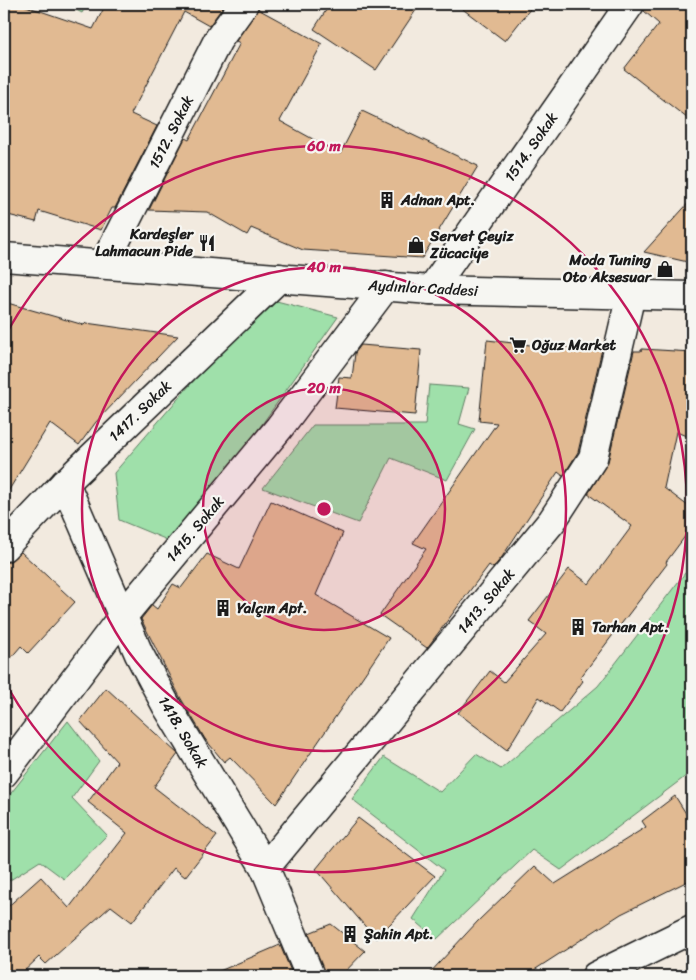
<svg xmlns="http://www.w3.org/2000/svg" width="696" height="980" viewBox="0 0 696 980" font-family="Sriracha,sans-serif">
  <rect width="100%" height="100%" fill="#f2eadf"/>
  <filter id="ink" filterUnits="userSpaceOnUse"><feTurbulence type="fractalNoise" baseFrequency=".02" numOctaves="2"/><feDisplacementMap in="SourceGraphic" scale="10" xChannelSelector="R" yChannelSelector="G"/><feConvolveMatrix kernelMatrix="1 2 1 2 8 2 1 2 1" color-interpolation-filters="sRGB"/></filter>
  <g filter="url(#ink)">
    <!-- green -->
    <g fill="#9fe0aa" stroke="#5e7e63">
      <path d="M65,4H87L82,13Z"/>
      <path d="M265,298L338,317L177,544L119,520L114,473Z"/>
      <path d="M429,385L469,388L459,424L475,429L447,480L391,458L358,523L263,488L313,425H425Z"/>
      <path d="M692,564V774L686,776L561,870L532,850L437,939L413,919L444,870L352,799L384,757L440,792L476,754L501,769L598,686Z"/>
      <path d="M68,721L99,761L72,798L107,835L64,879L40,861L4,884V802Z"/>
    </g>
    <!-- building -->
    <g fill="#e1ba92" stroke="#1c1c1c">
      <path d="M4,4H20L93,29L106,4H225L209,26L184,12L131,114L157,126L115,208H112L101,230L39,211L36,222L4,214Z"/>
      <path d="M330,4H420L376,70L314,29Z"/>
      <path d="M456,4H534L505,41Z"/>
      <path d="M645,4H692V122L624,69L659,24L644,11Z"/>
      <path d="M258,9L322,44L280,121L340,154L362,111L478,166L422,258L303,250L251,228L247,235L207,212L149,210L185,138L189,140L240,43L236,41Z"/>
      <path d="M692,199V263L644,252Z"/>
      <path d="M4,302L84,325L86,323L178,336L96,422L79,445L50,423L4,498Z"/>
      <path d="M487,340L539,346L602,349L578,452L563,476L558,472L502,557L493,568L489,565L427,648L380,615L426,549L413,543L497,423L479,421Z"/>
      <path d="M361,345L421,350L415,415L335,408L339,377L352,378L355,353Z"/>
      <path d="M642,349L692,352V438L676,432L664,488L692,509V527L666,562L667,564L580,678L583,681L560,712L539,697L507,750L458,713L490,671L504,682L546,634L529,621L569,569L589,584L632,526L588,494L608,462L634,351H641Z"/>
      <path d="M271,501L343,533L316,595L389,638L276,804L230,757L224,762L205,739L180,697L141,619L152,605L157,609L173,584L181,588L207,554L239,569Z"/>
      <path d="M21,552L75,602L28,653L21,646L4,666V562H9Z"/>
      <path d="M106,688L178,754L154,787L217,836L185,877L174,868L132,922L111,906L46,964L39,957L19,976H4V910L41,877L69,908L127,833L88,802L117,762L80,721Z"/>
      <path d="M675,796L692,823V879L621,914L525,976H427L478,921L535,866L555,884L646,827L642,821Z"/>
      <path d="M358,818L435,876L376,939L316,869Z"/>
      <path d="M331,924L365,951L341,976H325L309,933Z"/>
      <path d="M280,945L293,976H208Z"/>
    </g>
    <g fill="none" stroke-linecap="round" stroke-linejoin="round">
      <!-- minor casing -->
      <g stroke="#1c1c1c" stroke-width="31">
        <g id="minor">
          <path d="M4,257L431,290L692,296"/>
          <path d="M104,264L218,40L244,4"/>
          <path d="M431,290L630,4"/>
          <path d="M65,483L139,654L166,705L265,868L310,976"/>
          <path d="M4,547L65,483L279,278"/>
          <path d="M4,773L122,617L279,428L386,286"/>
          <path d="M265,868L552,521L593,458L631,294"/>
          <path d="M596,976L692,929"/>
        </g>
      </g>
      <!-- minor -->
      <use href="#minor" stroke="#f6f6f2" stroke-width="28"/>
    </g>
  </g>
  <!-- distance rings -->
  <circle cx="324" cy="509" r="121" fill="#c2185b" fill-opacity=".12"/>
  <g fill="none" stroke="#c2185b" stroke-width="2.5">
    <circle cx="324" cy="509" r="121"/>
    <circle cx="324" cy="509" r="242"/>
    <path d="M5 336A363 363 0 1 1 5 682"/>
  </g>
  <!-- icons -->
  <defs>
    <g id="building-bare" transform="scale(1.35)"><path d="M-4-6H4V6H1V3H-1V6H-4ZM-2.5-4.3h1.7v1.8h-1.7ZM.8-4.3h1.7v1.8H.8ZM-2.5-1h1.7V.8h-1.7ZM.8-1h1.7V.8H.8Z" fill="#1c1c1c" stroke="#f6f6f2" stroke-width="2.5" paint-order="stroke"/></g>
    <g id="restaurant-bare" transform="scale(1.35)"><path d="M-5-6h1v4h1v-4h1v4h1v-4h1v5L-1.5 .5V6h-2V.5L-5-1ZM5-6V6H3V1.5H1.5Q1.5-4 5-6Z" fill="#1c1c1c" stroke="#f6f6f2" stroke-width="2.5" paint-order="stroke"/></g>
    <g id="shop-bare" transform="scale(1.35)"><path d="M-5-2.5h2.3a2.7 3.5 0 0 1 5.4 0H5L5.5 6h-11ZM-1.5-2.5h3a1.5 2.3 0 0 0-3 0Z" fill="#1c1c1c" stroke="#f6f6f2" stroke-width="2.5" paint-order="stroke"/></g>
    <g id="supermarket-bare" transform="scale(1.35)"><path d="M-6-5.5h2.5l.6 2H6L4.5 2H-2.5L-4.4-4H-6ZM-1.5 3.2a1.3 1.3 0 1 0 .1 0ZM3 3.2a1.3 1.3 0 1 0 .1 0Z" fill="#1c1c1c" stroke="#f6f6f2" stroke-width="2.5" paint-order="stroke"/></g>
  </defs>
  <g fill-rule="evenodd">
    <use href="#building-bare" x="387" y="200"/>
    <use href="#restaurant-bare" x="207" y="243"/>
    <use href="#shop-bare" x="416" y="245"/>
    <use href="#shop-bare" x="665" y="269"/>
    <use href="#supermarket-bare" x="518" y="345"/>
    <use href="#building-bare" x="223" y="608"/>
    <use href="#building-bare" x="578" y="627"/>
    <use href="#building-bare" x="350" y="934"/>
  </g>
  <g text-anchor="middle" dominant-baseline="central" stroke-width="4.5" stroke-linejoin="round" paint-order="stroke">
    <!-- street labels -->
    <g font-size="15" fill="#1c1c1c" stroke="#f6f6f2">
      <text transform="translate(171 132) rotate(-63)">1512. Sokak</text>
      <text transform="translate(531 147) rotate(-55)">1514. Sokak</text>
      <text transform="translate(423 288) rotate(3)">Aydınlar Caddesi</text>
      <text transform="translate(140 411) rotate(-44)">1417. Sokak</text>
      <text transform="translate(195 529) rotate(-50)">1415. Sokak</text>
      <text transform="translate(486 601) rotate(-50)">1413. Sokak</text>
      <text transform="translate(183 732) rotate(59)">1418. Sokak</text>
    </g>
    <!-- poi labels -->
    <g font-size="15" font-weight="bold" fill="#1c1c1c" stroke="#f6f6f2" text-anchor="start">
      <text x="401" y="200">Adnan Apt.</text>
      <text x="193" y="234" text-anchor="end">Kardeşler<tspan x="193" dy="17">Lahmacun Pide</tspan></text>
      <text x="430" y="236">Servet Çeyiz<tspan x="430" dy="17">Zücaciye</tspan></text>
      <text x="651" y="260" text-anchor="end">Moda Tuning<tspan x="651" dy="17">Oto Aksesuar</tspan></text>
      <text x="532" y="345">Oğuz Market</text>
      <text x="237" y="608">Yalçın Apt.</text>
      <text x="592" y="627">Tarhan Apt.</text>
      <text x="364" y="934">Şahin Apt.</text>
    </g>
  </g>
  <circle cx="324" cy="509" r="8" fill="#c2185b" stroke="#f6f6f2" stroke-width="2.5"/>
  <g font-size="15" text-anchor="middle" font-weight="bold" fill="#c2185b" stroke="#f6f6f2" stroke-width="4.5" stroke-linejoin="round" paint-order="stroke">
    <text x="324" y="151">60 m</text>
    <text x="324" y="272">40 m</text>
    <text x="324" y="393">20 m</text>
  </g>
  <!-- margin -->
  <rect width="696" height="980" fill="none" stroke="#f6f6f2" stroke-width="20"/>
  <rect x="10" y="10" width="676" height="960" fill="none" stroke="#1c1c1c" stroke-width="2" filter="url(#ink)"/>
</svg>
